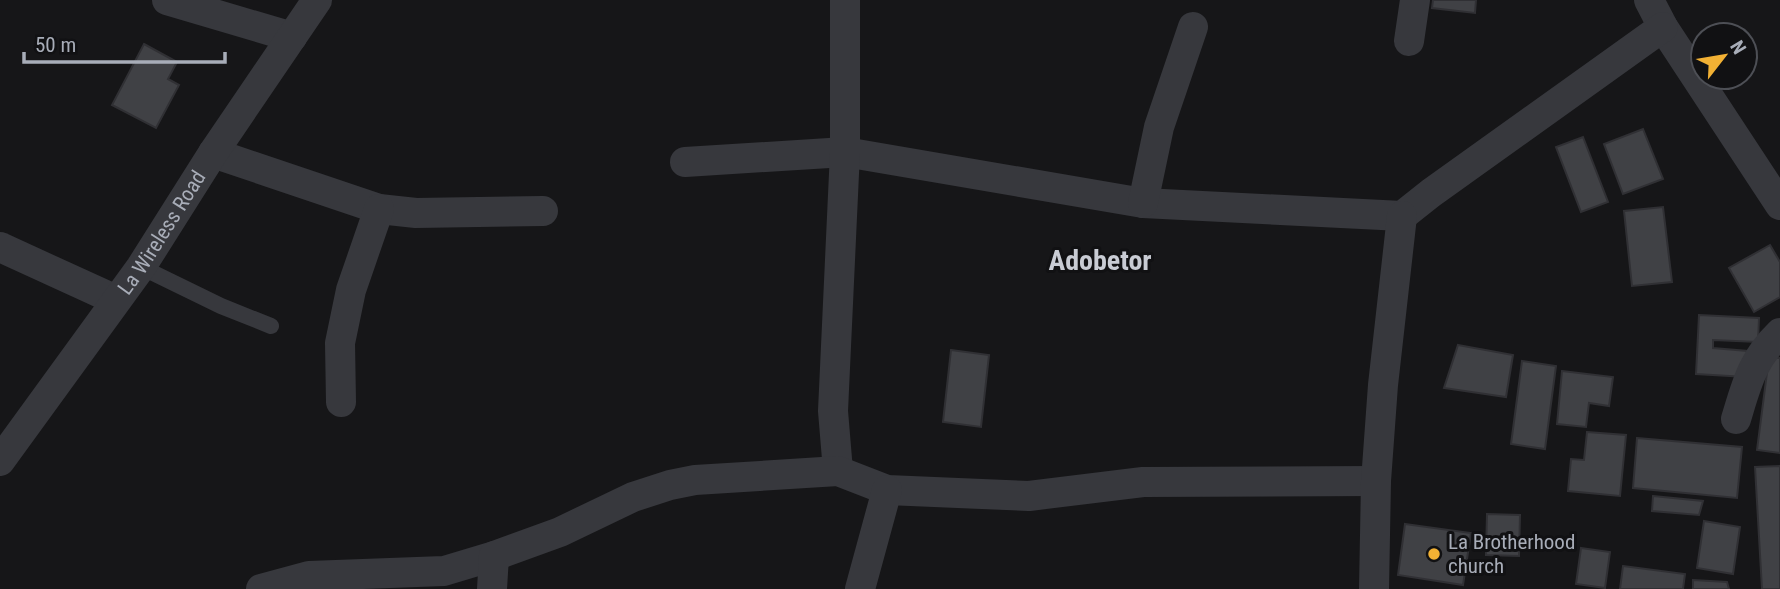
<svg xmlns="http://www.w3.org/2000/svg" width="1780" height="589" viewBox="0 0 1780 589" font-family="'Roboto Condensed',sans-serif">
  <rect width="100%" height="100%" fill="#161618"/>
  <!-- building -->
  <g fill="#404145" stroke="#303034" stroke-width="2">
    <path d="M1433,0H1476L1475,13L1432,8Z"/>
    <path d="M144,44L177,62L168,79L179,85L156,128L112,105Z"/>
    <path d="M1643,129L1663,179L1623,194L1604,144Z"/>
    <path d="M1583,137L1608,202L1581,212L1556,147Z"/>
    <path d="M1663,207L1672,282L1632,286L1624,211Z"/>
    <path d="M1770,245L1780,262V297L1754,312L1729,268Z"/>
    <path d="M1699,315L1759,318L1758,342L1713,340V348L1748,351L1746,377L1696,374Z"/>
    <path d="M1458,345L1513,355L1506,397L1444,388Z"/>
    <path d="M951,350L989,355L981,427L943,422Z"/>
    <path d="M1769,357L1780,358V453L1757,450Z"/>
    <path d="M1522,361L1556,366L1545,449L1511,444Z"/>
    <path d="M1562,371L1613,377L1609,406L1589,403L1586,427L1557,424Z"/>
    <path d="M1587,432L1626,435L1620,496L1568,491L1571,459L1584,460Z"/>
    <path d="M1637,438L1742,447L1737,498L1633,488Z"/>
    <path d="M1780,466V589H1762L1755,467Z"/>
    <path d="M1653,496L1703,501L1699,515L1652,511Z"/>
    <path d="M1487,514L1520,515L1519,556L1486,555Z"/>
    <path d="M1704,521L1740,527L1733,574L1697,568Z"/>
    <path d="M1405,524L1471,533L1463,585L1398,575Z"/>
    <path d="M1581,548L1610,552L1605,588L1576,584Z"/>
    <path d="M1623,566L1685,574L1683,589H1620Z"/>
    <path d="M1693,580L1727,582L1729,589H1693Z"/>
  </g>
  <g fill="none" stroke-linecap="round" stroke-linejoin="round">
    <!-- service -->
    <path stroke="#37383d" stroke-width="16" d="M141,267L221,306L271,326"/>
    <!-- minor -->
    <g stroke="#37383d" stroke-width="30">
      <path d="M167,0L292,37"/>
      <path d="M1649,0L1663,27L1780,205"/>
      <path d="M1409,41L1415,0"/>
      <path d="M213,153L379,209L416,213L543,211"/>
      <path d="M685,162L845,152L1143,203L1402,216L1431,193L1663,27"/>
      <path d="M1143,203L1159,127L1193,27"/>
      <path d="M0,247L116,300"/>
      <path d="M341,402L340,343L351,290L379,209"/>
      <path d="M1736,419C1747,383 1752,360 1780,333"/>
      <path id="s1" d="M0,461L141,267L213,153L317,0"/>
      <path d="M838,471L833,411L845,152V0"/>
      <path d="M261,589L309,576L444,571L494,556"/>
      <path d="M492,589L494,556L560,532L633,497L670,485L695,480L838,471L887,490L1029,496L1143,482L1376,481"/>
      <path d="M860,589L887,490"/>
      <path d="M1374,589L1376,481L1383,385L1402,216"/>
    </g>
  </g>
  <!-- markers -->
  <circle fill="#f2b134" stroke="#111113" stroke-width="2.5" cx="1434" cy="554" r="7"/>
  <g text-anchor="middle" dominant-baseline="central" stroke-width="6" stroke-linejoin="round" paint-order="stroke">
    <!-- street labels -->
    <g font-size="21" fill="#a8adb8" stroke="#111113">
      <text stroke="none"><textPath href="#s1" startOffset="280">La Wireless Road</textPath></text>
    </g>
    <!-- poi labels -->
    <g font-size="21" fill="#a8adb8" stroke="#111113" text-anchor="start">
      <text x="1448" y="542">La Brotherhood<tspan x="1448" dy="24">church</tspan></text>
    </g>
    <!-- district labels -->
    <g font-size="28" font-weight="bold" fill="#c9ccd4" stroke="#111113">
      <text x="1100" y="260">Adobetor</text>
    </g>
  </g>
  <!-- north arrow -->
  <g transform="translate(1724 56) rotate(59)"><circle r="33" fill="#111113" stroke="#4d4f55" stroke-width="2"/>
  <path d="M0-5L12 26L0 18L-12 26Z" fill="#f2b134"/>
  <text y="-10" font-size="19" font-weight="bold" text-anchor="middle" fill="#a8adb8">N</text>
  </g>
  <!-- scale -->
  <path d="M24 52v10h201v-10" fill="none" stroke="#a8adb8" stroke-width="3.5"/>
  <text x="35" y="52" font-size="21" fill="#a8adb8" stroke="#111113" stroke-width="5" paint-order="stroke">50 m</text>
</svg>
